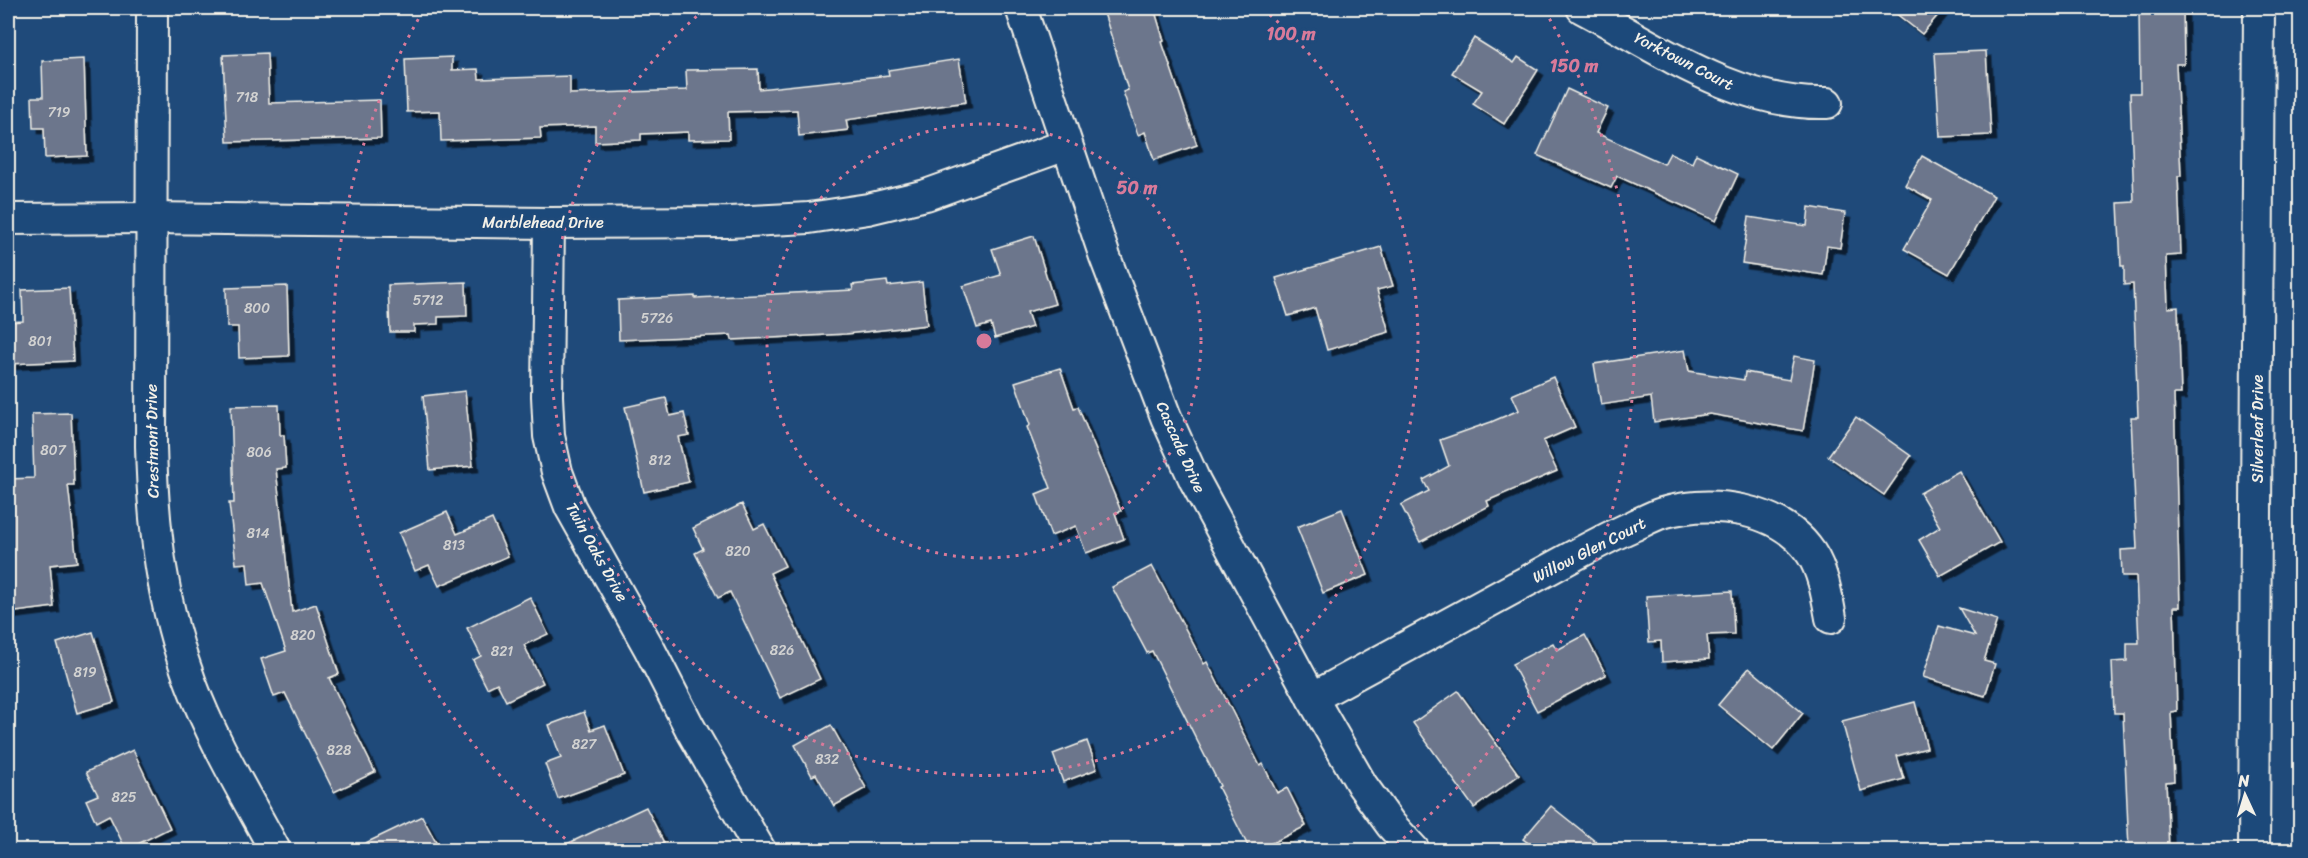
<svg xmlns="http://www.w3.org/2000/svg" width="2308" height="858" viewBox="0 0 2308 858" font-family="Sriracha,sans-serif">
  <defs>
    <filter id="shadow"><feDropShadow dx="5.5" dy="5.5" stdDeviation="0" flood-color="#0009"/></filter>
  </defs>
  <rect width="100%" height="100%" fill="#1f4a7a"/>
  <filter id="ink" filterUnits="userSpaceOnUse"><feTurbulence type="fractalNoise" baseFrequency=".0167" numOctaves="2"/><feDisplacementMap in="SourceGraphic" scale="12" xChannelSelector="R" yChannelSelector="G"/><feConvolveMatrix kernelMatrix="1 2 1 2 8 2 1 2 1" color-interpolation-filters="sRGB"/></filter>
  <g filter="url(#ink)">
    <!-- building -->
    <g fill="#6c768c" stroke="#f4f1e8" stroke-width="1.5" filter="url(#shadow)">
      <path d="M1120,8H1154L1164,41L1162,42L1197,145L1154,160L1145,132L1138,135L1123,92L1128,90L1104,13Z"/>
      <path d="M1889,8H1944L1922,34Z"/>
      <path d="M2139,8H2183L2184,64H2176L2181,176H2178L2181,255L2166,256L2168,308L2178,307L2181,394H2174L2180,607H2174L2177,711L2171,712L2174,781L2166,782L2169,850H2129L2123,713H2114L2112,662L2127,661V643H2139L2136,576H2122L2121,550L2137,549L2131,417H2138L2133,284L2124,285V266H2121L2118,203L2134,202L2130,93H2140Z"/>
      <path d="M1474,38L1514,63L1518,57L1538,70L1504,124L1473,104L1482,91L1452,73Z"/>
      <path d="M1986,51L1991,135L1940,137L1935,53Z"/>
      <path d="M267,53L269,103L380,100L381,138L227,142L223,55Z"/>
      <path d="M452,57V70L478,69L479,79L570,76V94L687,90L686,70L758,69L759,89L889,75L888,70L959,59L966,102L846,120L848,130L799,136L797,110L728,112L729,139L688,140V132L641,134V140L595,142V126L540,128L541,138L441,141L440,111L407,112L405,59Z"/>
      <path d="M84,59L87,156L45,158L44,128H33L32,97H43L42,61Z"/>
      <path d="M1567,89L1608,108L1596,133L1664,164L1670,153L1692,163L1696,154L1738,174L1716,221L1617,176L1611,188L1537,155Z"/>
      <path d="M1922,156L1994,196L1949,274L1904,249L1932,200L1905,185Z"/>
      <path d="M1809,207L1845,213L1840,248L1827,246L1823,275L1742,263L1749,217L1807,226Z"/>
      <path d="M1034,236L1055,304L1027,312L1032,327L995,338L991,324L977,328L963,286L1001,275L992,249Z"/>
      <path d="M1381,247L1393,286L1377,290L1389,332L1327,350L1315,308L1288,316L1276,278Z"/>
      <path d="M887,281L888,286L922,282L927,325L846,334L732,340L731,335L619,340L618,300L695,296V298L853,290L852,285Z"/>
      <path d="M466,282L467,316L438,317V324L414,325V332H390L388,285Z"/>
      <path d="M287,286L289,356L239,358L238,327H227L226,288Z"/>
      <path d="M69,288L73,361L8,364V322L23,321L22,290Z"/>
      <path d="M1685,350L1689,371L1744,380L1745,372L1789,380L1794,356L1815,360L1803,431L1710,414L1654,422L1651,397L1601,405L1594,364Z"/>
      <path d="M1060,368L1074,408L1078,407L1121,511L1115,513L1124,539L1086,553L1076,526L1051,536L1036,494L1051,488L1027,427L1030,425L1015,382Z"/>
      <path d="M1553,377L1575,427L1543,441L1557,471L1487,501L1489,506L1420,542L1401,505L1429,491L1423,480L1449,466L1440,440L1491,422L1519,410L1512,395Z"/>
      <path d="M465,391L473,466L430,470L423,396Z"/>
      <path d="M666,398L670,416L684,413L689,435L678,437L689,482L644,492L625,407Z"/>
      <path d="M279,405L280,435H284L286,468L276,469L292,612L316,604L339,674L329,678L375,772L334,792L285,693L274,697L261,659L286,651L263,583L249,585L247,563L236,564L229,503H234L231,406Z"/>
      <path d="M71,413L74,485H68L77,562L50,565L54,607L8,613V479L34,478L32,414Z"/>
      <path d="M1856,417L1911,456L1884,495L1828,456Z"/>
      <path d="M1959,471L2000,542L1940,576L1919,540L1940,527L1920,493Z"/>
      <path d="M742,504L754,529L764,524L785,566L770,573L820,679L780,698L730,592L718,598L695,553L703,549L693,528Z"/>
      <path d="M1342,509L1368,575L1323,593L1297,527Z"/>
      <path d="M447,512L457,534L492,519L508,556L439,586L429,565L415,571L399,533Z"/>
      <path d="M1152,566L1204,664L1207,662L1260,766L1263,764L1277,793L1287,788L1306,826L1258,850H1250L1218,787L1220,786L1152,651L1147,653L1112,587Z"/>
      <path d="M1732,591L1734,634L1707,635L1709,659L1662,662L1661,641L1649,642L1646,596Z"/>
      <path d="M530,597L548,634L524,645L543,683L506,701L497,683L487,688L473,660L481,656L467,628Z"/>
      <path d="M1959,608L1997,620L1984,661L1995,664L1985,696L1923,677L1939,626L1975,636Z"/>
      <path d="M93,632L114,702L77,713L57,643Z"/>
      <path d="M1585,635L1606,675L1537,711L1512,664L1553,643L1557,650Z"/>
      <path d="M1749,668L1803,713L1773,750L1718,705Z"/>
      <path d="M1458,691L1519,775L1474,808L1413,723Z"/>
      <path d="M1915,702L1927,748L1897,756L1904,779L1861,791L1842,721Z"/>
      <path d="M584,712L591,730L605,725L624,775L558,799L545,764L561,758L549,725Z"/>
      <path d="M831,725L866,788L834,806L816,774L812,776L795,745Z"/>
      <path d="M1087,741L1097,769L1063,782L1053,754Z"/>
      <path d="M133,750L170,828L126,850L109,815L96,822L86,800L98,795L86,772Z"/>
      <path d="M1551,806L1606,850H1538L1523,839Z"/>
      <path d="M646,807L664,843L648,850H554Z"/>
      <path d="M422,816L440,850H351Z"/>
    </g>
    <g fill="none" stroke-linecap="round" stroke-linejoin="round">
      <!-- minor casing -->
      <g stroke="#f4f1e8" stroke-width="34">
        <g id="minor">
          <path d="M152,8L151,446C153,527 162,607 191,683C213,742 246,796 275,850"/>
          <path d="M1021,8L1105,257L1166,417L1195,481L1312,698L1362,785L1391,825L1414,850"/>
          <path d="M1582,8C1658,48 1738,106 1827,103"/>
          <path d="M8,219L151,218L549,223L729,222L809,218L868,209L926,195L1066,145"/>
          <path d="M549,223L547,396L549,436L557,472L570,507L649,648L690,728L760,850"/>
          <path d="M1312,698C1380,661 1448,624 1516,587C1555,567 1592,544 1633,526C1642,522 1652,516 1662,513C1712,499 1780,507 1811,553C1823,571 1827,596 1831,618"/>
          <path d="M2254,850L2259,8"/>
        </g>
      </g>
      <!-- minor -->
      <use href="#minor" stroke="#1f4a7a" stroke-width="30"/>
    </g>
  </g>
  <!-- distance rings -->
  <g fill="none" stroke="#d87a9a" stroke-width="3" stroke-dasharray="3 6">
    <circle cx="984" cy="341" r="217"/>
    <path d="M1263 9A434 434 0 1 1 705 9"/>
    <path d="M579 850A651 651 0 0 1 423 11M1545 11A651 651 0 0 1 1389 850"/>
  </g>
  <g text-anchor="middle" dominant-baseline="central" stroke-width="6" stroke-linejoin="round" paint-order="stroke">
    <!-- number labels -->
    <g font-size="14" fill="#d2d2d1">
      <text x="247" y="97">718</text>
      <text x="59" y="112">719</text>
      <text x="428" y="300">5712</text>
      <text x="257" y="308">800</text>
      <text x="657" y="318">5726</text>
      <text x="40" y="341">801</text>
      <text x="53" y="450">807</text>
      <text x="259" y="452">806</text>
      <text x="660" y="460">812</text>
      <text x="258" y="533">814</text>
      <text x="454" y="545">813</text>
      <text x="738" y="551">820</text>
      <text x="303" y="635">820</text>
      <text x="782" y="650">826</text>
      <text x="502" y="651">821</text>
      <text x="85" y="672">819</text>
      <text x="584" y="744">827</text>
      <text x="339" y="750">828</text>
      <text x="827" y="759">832</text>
      <text x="124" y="797">825</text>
    </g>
    <!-- street labels -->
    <g font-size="16" fill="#f4f1e8" stroke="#1f4a7a">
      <text transform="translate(1684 61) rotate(27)">Yorktown Court</text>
      <text x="543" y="222">Marblehead Drive</text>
      <text transform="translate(2257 429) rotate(-90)">Silverleaf Drive</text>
      <text transform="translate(152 441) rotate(-91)">Crestmont Drive</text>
      <text transform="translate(1181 447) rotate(66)">Cascade Drive</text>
      <text transform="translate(1589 550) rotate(-27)">Willow Glen Court</text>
      <text transform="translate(597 552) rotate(61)">Twin Oaks Drive</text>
    </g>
  </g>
  <circle cx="984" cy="341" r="9" fill="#d87a9a" stroke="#1f4a7a" stroke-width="3"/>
  <g font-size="18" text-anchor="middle" font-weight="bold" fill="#d87a9a" stroke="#1f4a7a" stroke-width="6" stroke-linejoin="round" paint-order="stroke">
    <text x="1291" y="40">100 m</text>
    <text x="1574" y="72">150 m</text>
    <text x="1137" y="194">50 m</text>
  </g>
  <!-- margin -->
  <rect width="2308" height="858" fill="none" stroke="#1f4a7a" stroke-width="30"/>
  <rect x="15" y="15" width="2278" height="828" fill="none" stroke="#f4f1e8" stroke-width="2" filter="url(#ink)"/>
  <!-- north arrow -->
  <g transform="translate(2245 795) rotate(356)" stroke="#1f4a7a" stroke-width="4.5" paint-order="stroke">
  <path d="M0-4.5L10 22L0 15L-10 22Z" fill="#f4f1e8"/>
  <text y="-9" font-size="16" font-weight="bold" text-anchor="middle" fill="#f4f1e8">N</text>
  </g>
</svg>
